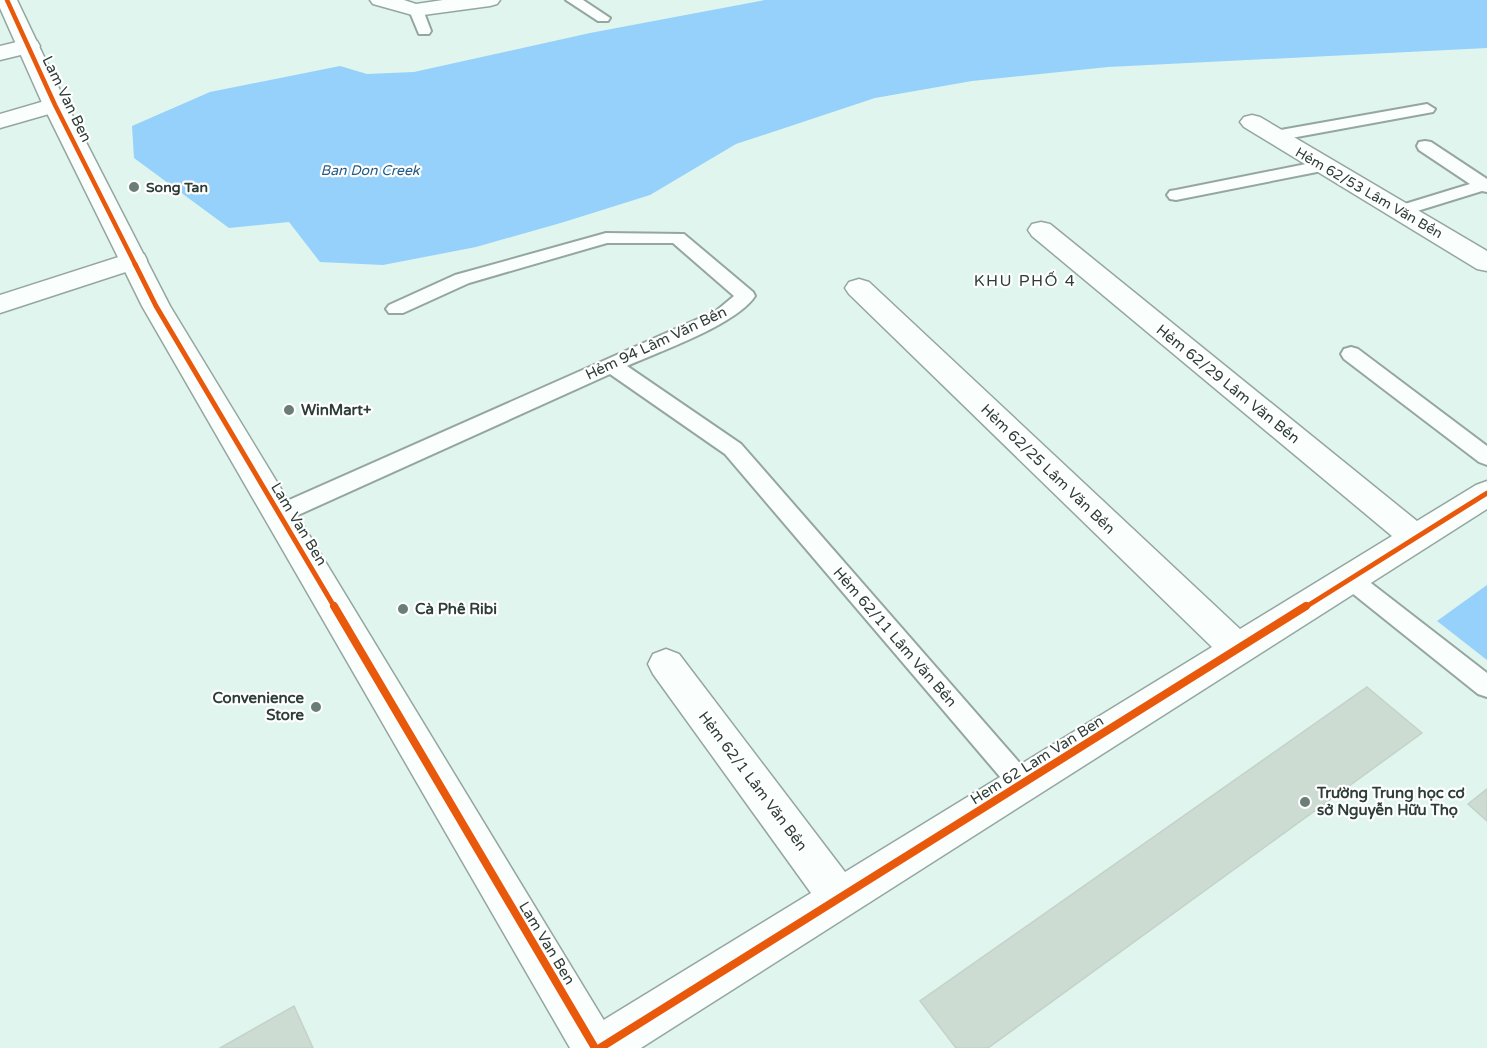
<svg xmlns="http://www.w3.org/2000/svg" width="1487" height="1048" viewBox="0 0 1487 1048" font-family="'Varela Round',sans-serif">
  <rect width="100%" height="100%" fill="#dff5ee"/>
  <!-- water -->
  <g fill="#95d1fa">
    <path d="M765,0H1487V48L1108,67L972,81L875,98L736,144L650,195L564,222L476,247L383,265L320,262L289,222L229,228L134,158L132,126L210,92L340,66L367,74L414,72L590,33Z"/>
    <path d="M1487,585V660L1437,621Z"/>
  </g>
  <!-- building -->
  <g fill="#cddcd3" stroke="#c4d2c9" stroke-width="1.5">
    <path d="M1367,687L1422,733L988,1048H956L920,1001Z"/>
    <path d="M1487,789V821L1468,804Z"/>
    <path d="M294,1006L313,1048H220Z"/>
  </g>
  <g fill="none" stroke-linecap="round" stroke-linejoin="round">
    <!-- lane casing -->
    <g stroke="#95a6a0" stroke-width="4">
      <g id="lane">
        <path d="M566,0H583L610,18L608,21H598Z"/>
        <path d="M416,6L423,10L431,31L429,34H419L409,10Z"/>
        <path d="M1427,104L1435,109L1433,112L1275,141L1267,136L1275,131Z"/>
        <path d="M1425,141L1431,142L1487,179V192L1482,191L1401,216L1395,215L1392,211L1395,207L1470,184L1419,150L1417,146L1419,142Z"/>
        <path d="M1321,161L1327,162L1329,166L1327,170L1176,200L1170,199L1167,195L1170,191L1176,190Z"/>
        <path d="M606,233L684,234L753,292L755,296C736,325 660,351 627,366L741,444L1031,776L1035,784L1031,792L1022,796L1013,792L725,454L610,374L287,520L279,522L271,520L268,514L271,508L716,311L734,296L673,243H607L469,283L403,313H389L386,309L389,305L455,275Z"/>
        <path d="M1351,347L1358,349L1487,446V465L1479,462L1344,359L1341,354L1344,349Z"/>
        <path d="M1350,570L1358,573L1487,673V697L1478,694L1342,585L1338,579L1342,573Z"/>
      </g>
    </g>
    <!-- street casing -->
    <g stroke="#95a6a0" stroke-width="3">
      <g id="street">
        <path d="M370,0H404L416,4L443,0H500L497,4L490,6L416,16L373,4Z"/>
        <path d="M29,39L37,41L40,46L37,51L0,60V46Z"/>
        <path d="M55,98L63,100L67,105L63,110L0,128V114Z"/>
        <path d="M1252,115L1260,117L1487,251V271L1477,269L1244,127L1240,122L1244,117Z"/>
        <path d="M1041,222L1050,224L1417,521L1476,485L1487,481V509L641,1048H577L584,1032L811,893L653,674L648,664L653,654L666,649L679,654L845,872L1212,647L849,294L845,288L849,282L859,279L869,282L1240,629L1392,536L1032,236L1028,230L1032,224Z"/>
        <path d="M134,252L144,254L147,260L144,266L0,313V295Z"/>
      </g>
    </g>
    <!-- secondary casing -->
    <g stroke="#95a6a0" stroke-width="3">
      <path id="secondary" d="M0,0H17L67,105L170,306L611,1032L618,1048H570L142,306L43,105L0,8Z"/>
    </g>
    <!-- lane -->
    <use href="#lane" fill="#fafefc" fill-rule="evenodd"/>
    <!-- street -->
    <use href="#street" fill="#fafefc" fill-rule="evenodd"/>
    <!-- secondary -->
    <use href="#secondary" fill="#fafefc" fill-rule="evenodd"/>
    <!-- cycleway-far2 casing -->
    <g stroke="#fff" stroke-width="8">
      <path id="cycleway-far2" d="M7,0L55,105L136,266"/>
    </g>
    <!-- cycleway-far1 casing -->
    <g stroke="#fff" stroke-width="9">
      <g id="cycleway-far1">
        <path d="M135,264L156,306L335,608"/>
        <path d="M1304,608L1487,493"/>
      </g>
    </g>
    <!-- cycleway casing -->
    <g stroke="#fff" stroke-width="11">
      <g id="cycleway">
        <path d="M334,606L595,1048"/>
        <path d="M600,1048L1306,606"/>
      </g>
    </g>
    <!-- cycleway-far2 -->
    <use href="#cycleway-far2" stroke="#e8590c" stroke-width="4.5"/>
    <!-- cycleway-far1 -->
    <use href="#cycleway-far1" stroke="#e8590c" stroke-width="5"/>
    <!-- cycleway -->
    <use href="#cycleway" stroke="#e8590c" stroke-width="8"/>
  </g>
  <!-- markers -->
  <g fill="#6b7d78" stroke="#fff" stroke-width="2">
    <circle cx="134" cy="187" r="6"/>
    <circle cx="289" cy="410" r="6"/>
    <circle cx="403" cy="609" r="6"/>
    <circle cx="316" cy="707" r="6"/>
    <circle cx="1305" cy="802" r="6"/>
  </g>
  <g text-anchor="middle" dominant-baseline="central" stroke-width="4.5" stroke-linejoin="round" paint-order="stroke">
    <!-- far-water labels -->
    <g font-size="14" font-style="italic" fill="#245b83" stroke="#fff">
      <text x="370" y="170">Ban Don Creek</text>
    </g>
    <!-- far-poi labels -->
    <g font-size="14" font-weight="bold" fill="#2d3d38" stroke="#fff" text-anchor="start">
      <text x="146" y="187">Song Tan</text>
    </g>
    <!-- far-street labels -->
    <g font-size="14" fill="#2d3d38" stroke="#fff">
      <text transform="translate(1369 193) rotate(30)">Hẻm 62/53 Lâm Văn Bền</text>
    </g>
    <!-- street labels -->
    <g font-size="15" fill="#2d3d38" stroke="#fff">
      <text transform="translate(67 99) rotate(64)">Lam Van Ben</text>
      <text transform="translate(656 343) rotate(-25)">Hẻm 94 Lâm Văn Bền</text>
      <text transform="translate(1228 384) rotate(39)">Hẻm 62/29 Lâm Văn Bền</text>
      <text transform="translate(1048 469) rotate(44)">Hẻm 62/25 Lâm Văn Bền</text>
      <text transform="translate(299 524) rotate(59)">Lam Van Ben</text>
      <text transform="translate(895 637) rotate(49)">Hẻm 62/11 Lâm Văn Bền</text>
      <text transform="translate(1037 760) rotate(-32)">Hem 62 Lam Van Ben</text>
      <text transform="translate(753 781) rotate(53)">Hẻm 62/1 Lâm Văn Bền</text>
      <text transform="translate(547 943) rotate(59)">Lam Van Ben</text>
    </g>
    <!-- poi labels -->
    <g font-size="15" font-weight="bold" fill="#2d3d38" stroke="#fff" text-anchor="start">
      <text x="301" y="410">WinMart+</text>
      <text x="415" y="609">Cà Phê Ribi</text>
      <text x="304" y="698" text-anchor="end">Convenience<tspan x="304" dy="17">Store</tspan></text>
      <text x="1317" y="793">Trường Trung học cơ<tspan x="1317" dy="17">sở Nguyễn Hữu Thọ</tspan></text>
    </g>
    <!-- neighbourhood labels -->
    <g font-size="16" letter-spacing="1.5" fill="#2d3d38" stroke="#fff">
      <text x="1025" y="281">KHU PHỐ 4</text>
    </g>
  </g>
</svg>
